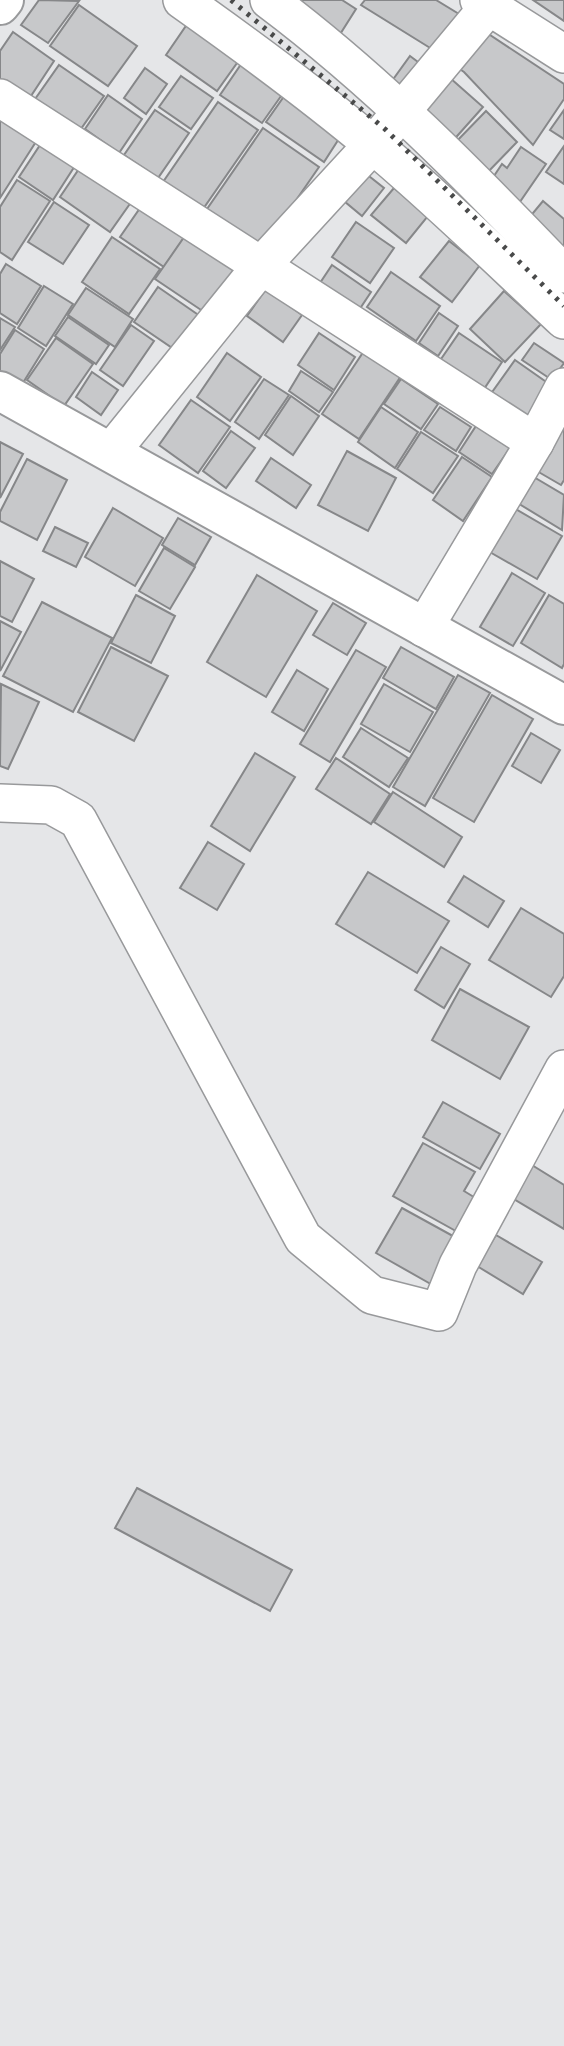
<svg xmlns="http://www.w3.org/2000/svg" width="564" height="2046" viewBox="0 0 564 2046" font-family="'Work Sans',sans-serif">
  <rect width="100%" height="100%" fill="#e5e6e8"/>
  <!-- building -->
  <g fill="#c7c8ca" stroke="#868789" stroke-width="2">
    <path d="M39,0L79,1L48,43L21,25Z"/>
    <path d="M279,0H342L356,9L337,39Z"/>
    <path d="M365,0H436L459,14L435,51L361,5Z"/>
    <path d="M533,0H564V21Z"/>
    <path d="M79,5L137,46L108,86L50,46Z"/>
    <path d="M190,20L242,56L217,91L166,55Z"/>
    <path d="M475,25L564,84V99L533,145L464,72L451,63Z"/>
    <path d="M13,32L54,61L25,105L0,88V51Z"/>
    <path d="M410,56L430,71L409,100L389,85Z"/>
    <path d="M244,60L286,89L262,123L220,95Z"/>
    <path d="M59,65L104,96L78,133L33,102Z"/>
    <path d="M145,68L167,84L146,114L124,98Z"/>
    <path d="M441,70L483,107L450,144L408,107Z"/>
    <path d="M181,76L213,98L191,129L159,107Z"/>
    <path d="M108,95L142,119L119,153L85,129Z"/>
    <path d="M285,95L342,134L324,162L266,122Z"/>
    <path d="M218,102L258,130L203,209L163,182Z"/>
    <path d="M155,110L189,133L158,178L124,155Z"/>
    <path d="M564,110V139L550,130Z"/>
    <path d="M0,111L39,137L0,198Z"/>
    <path d="M486,111L517,142L484,176L453,145Z"/>
    <path d="M263,128L319,167L263,248L207,209Z"/>
    <path d="M44,139L78,161L53,200L19,177Z"/>
    <path d="M564,146V184L546,172Z"/>
    <path d="M521,147L546,164L515,209L486,188L502,164L507,168Z"/>
    <path d="M83,163L134,198L110,232L60,197Z"/>
    <path d="M360,169L384,188L362,216L338,196Z"/>
    <path d="M17,180L50,201L12,260L0,252V207Z"/>
    <path d="M394,188L428,216L406,243L371,215Z"/>
    <path d="M147,198L191,228L164,267L120,237Z"/>
    <path d="M543,201L564,219V259L523,225Z"/>
    <path d="M54,202L89,225L63,264L28,242Z"/>
    <path d="M356,222L394,248L370,283L332,257Z"/>
    <path d="M189,230L244,268L210,316L155,279Z"/>
    <path d="M112,237L160,269L129,314L82,282Z"/>
    <path d="M449,241L480,265L452,302L420,277Z"/>
    <path d="M6,264L41,286L17,324L0,313V274Z"/>
    <path d="M332,265L371,292L355,316L316,289Z"/>
    <path d="M391,272L440,306L416,341L367,307Z"/>
    <path d="M44,286L73,304L46,346L18,328Z"/>
    <path d="M158,287L210,323L187,358L134,322Z"/>
    <path d="M86,288L133,319L115,347L68,315Z"/>
    <path d="M266,289L302,315L283,342L247,316Z"/>
    <path d="M504,291L541,324L505,362L470,329Z"/>
    <path d="M439,313L458,326L438,356L419,343Z"/>
    <path d="M68,317L109,345L96,364L55,336Z"/>
    <path d="M0,318L15,327L0,350Z"/>
    <path d="M131,325L154,341L123,386L100,370Z"/>
    <path d="M15,330L44,349L21,386L0,372V354Z"/>
    <path d="M319,333L355,357L334,390L298,365Z"/>
    <path d="M459,333L502,362L482,392L439,362Z"/>
    <path d="M56,338L93,364L64,406L27,380Z"/>
    <path d="M534,343L564,363L552,380L522,360Z"/>
    <path d="M366,348L403,373L359,439L322,414Z"/>
    <path d="M227,353L261,377L230,421L197,397Z"/>
    <path d="M515,360L552,386L528,421L490,395Z"/>
    <path d="M301,371L333,392L319,412L289,391Z"/>
    <path d="M92,372L118,390L101,415L76,397Z"/>
    <path d="M264,379L289,395L259,439L235,422Z"/>
    <path d="M401,379L438,404L421,429L384,404Z"/>
    <path d="M291,396L319,416L293,455L265,435Z"/>
    <path d="M191,400L230,427L198,473L159,445Z"/>
    <path d="M381,407L418,432L395,468L358,442Z"/>
    <path d="M440,407L471,427L456,451L424,430Z"/>
    <path d="M556,424L564,429V480L561,485L530,467Z"/>
    <path d="M476,426L510,448L492,474L459,452Z"/>
    <path d="M231,431L255,448L226,488L203,471Z"/>
    <path d="M421,432L458,456L433,493L397,469Z"/>
    <path d="M0,442L23,454L0,498Z"/>
    <path d="M347,451L396,478L368,531L318,505Z"/>
    <path d="M462,457L492,477L463,521L433,500Z"/>
    <path d="M271,458L311,485L296,508L256,481Z"/>
    <path d="M27,459L67,480L37,540L0,521V512Z"/>
    <path d="M527,473L564,495L562,530L511,499Z"/>
    <path d="M507,504L562,536L537,579L481,547Z"/>
    <path d="M113,508L163,538L135,586L85,557Z"/>
    <path d="M178,518L211,537L195,565L162,545Z"/>
    <path d="M55,527L88,543L76,567L43,551Z"/>
    <path d="M164,548L195,567L170,609L139,591Z"/>
    <path d="M0,561L34,579L12,622L0,616Z"/>
    <path d="M512,573L545,593L513,646L480,627Z"/>
    <path d="M257,575L317,611L266,697L207,662Z"/>
    <path d="M136,595L175,616L151,663L111,643Z"/>
    <path d="M549,595L564,604V664L562,668L521,643Z"/>
    <path d="M42,602L112,638L73,712L3,676Z"/>
    <path d="M333,603L366,623L347,655L313,635Z"/>
    <path d="M0,621L21,632L0,671Z"/>
    <path d="M111,647L168,676L134,741L78,712Z"/>
    <path d="M401,647L454,677L436,709L383,678Z"/>
    <path d="M356,650L386,667L330,762L300,744Z"/>
    <path d="M297,670L328,689L304,731L272,712Z"/>
    <path d="M458,675L490,693L425,806L393,787Z"/>
    <path d="M1,684L39,702L8,769L0,766Z"/>
    <path d="M384,684L433,712L410,752L361,724Z"/>
    <path d="M492,695L533,719L474,822L433,798Z"/>
    <path d="M361,728L408,758L389,787L343,757Z"/>
    <path d="M531,733L560,750L541,783L512,766Z"/>
    <path d="M255,753L295,777L250,851L211,826Z"/>
    <path d="M336,758L390,794L371,824L316,789Z"/>
    <path d="M393,792L462,837L444,867L374,822Z"/>
    <path d="M208,842L244,864L217,910L180,888Z"/>
    <path d="M368,872L449,921L417,973L336,924Z"/>
    <path d="M464,876L504,901L488,927L448,902Z"/>
    <path d="M521,908L564,934V976L551,997L489,960Z"/>
    <path d="M441,947L470,964L444,1008L415,990Z"/>
    <path d="M460,989L529,1027L500,1079L432,1040Z"/>
    <path d="M443,1102L500,1134L480,1169L423,1137Z"/>
    <path d="M423,1143L475,1172L464,1191L482,1202L463,1235L393,1196Z"/>
    <path d="M527,1162L564,1185V1229L507,1195Z"/>
    <path d="M402,1208L462,1241L436,1287L376,1253Z"/>
    <path d="M496,1235L542,1262L523,1294L477,1266Z"/>
    <path d="M137,1488L292,1570L270,1611L115,1528Z"/>
  </g>
  <g fill="none" stroke-linecap="round" stroke-linejoin="round">
    <!-- minor casing -->
    <g stroke="#98999b" stroke-width="40">
      <g id="minor">
        <path d="M182,0C247,46 311,93 372,144C439,200 501,261 564,320"/>
        <path d="M269,0C377,81 471,177 564,274"/>
        <path d="M479,0L564,54"/>
        <path d="M0,98L535,442"/>
        <path d="M111,452L261,266L386,130L494,0"/>
        <path d="M424,628L535,442L564,387"/>
        <path d="M0,803L51,805L78,820L303,1238L372,1295L439,1312L458,1265L564,1069"/>
      </g>
    </g>
    <!-- tertiary casing -->
    <g stroke="#98999b" stroke-width="42">
      <g id="tertiary">
        <path d="M0,5L4,0"/>
        <path d="M0,391L564,705"/>
      </g>
    </g>
    <!-- minor -->
    <use href="#minor" stroke="#fff" stroke-width="37"/>
    <!-- tertiary -->
    <use href="#tertiary" stroke="#fff" stroke-width="38"/>
    <!-- rail -->
    <path stroke="#494a4a" stroke-width="5" stroke-dasharray="3.5 7" stroke-linecap="butt" d="M231,0L386,130L564,306"/>
  </g>
</svg>
